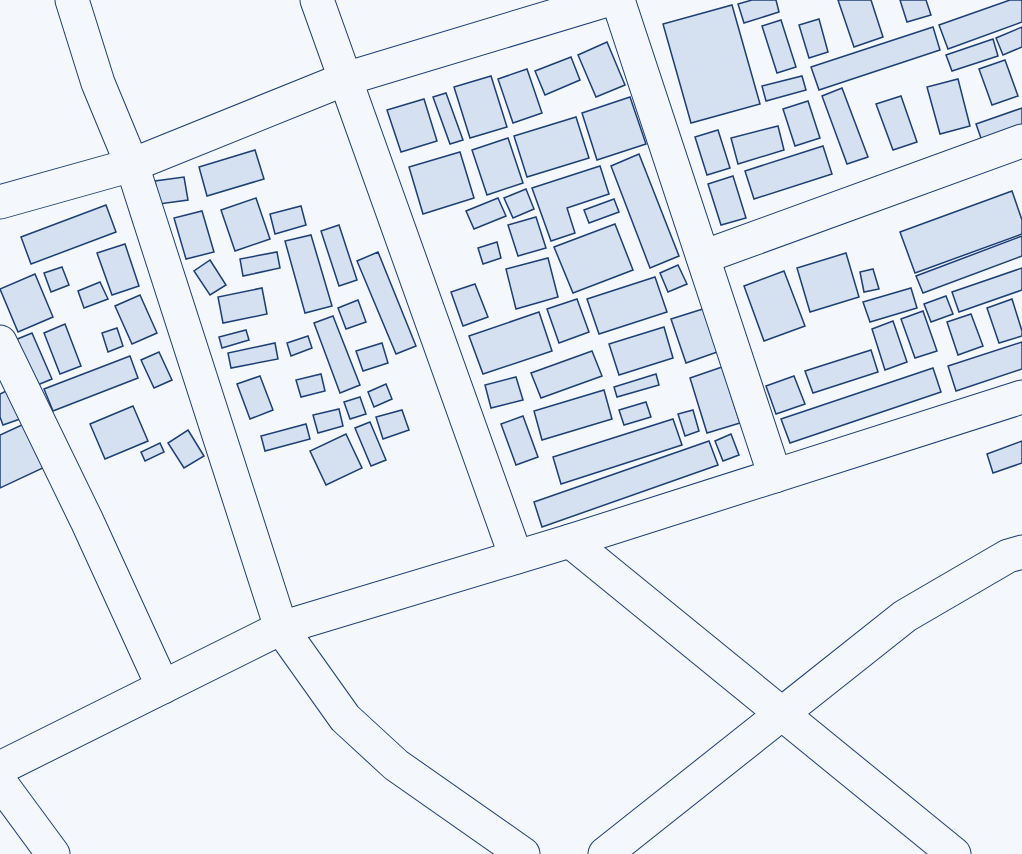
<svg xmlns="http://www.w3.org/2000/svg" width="1022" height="854" viewBox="0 0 1022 854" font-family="'PT Sans',sans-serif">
  <rect width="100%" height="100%" fill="#f4f7fb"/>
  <!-- building -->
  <g fill="#d5e0f0" stroke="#1d3f73" stroke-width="1.5">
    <path d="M752,0H776L779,12L744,23L738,4Z"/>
    <path d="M838,0H871L883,37L854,47Z"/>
    <path d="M900,0H926L931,15L907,22Z"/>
    <path d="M1010,0H1022V22L948,49L939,25Z"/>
    <path d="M732,5L760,104L691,123L663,24Z"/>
    <path d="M819,19L828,52L809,58L799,25Z"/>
    <path d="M781,20L796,67L777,73L762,26Z"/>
    <path d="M933,27L940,50L819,90L811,67Z"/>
    <path d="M1022,27V47L1003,55L996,38Z"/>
    <path d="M993,39L998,56L952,71L946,55Z"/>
    <path d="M607,42L625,85L596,97L578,55Z"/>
    <path d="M571,57L580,80L545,95L535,71Z"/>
    <path d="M1005,60L1018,96L992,105L979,69Z"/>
    <path d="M527,69L542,113L513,123L498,79Z"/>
    <path d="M491,76L507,127L470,138L454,87Z"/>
    <path d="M802,76L806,90L766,101L762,86Z"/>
    <path d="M958,79L970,126L940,134L927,87Z"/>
    <path d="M842,88L868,157L847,164L822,96Z"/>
    <path d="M446,93L463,140L450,144L433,97Z"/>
    <path d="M901,96L917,142L893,150L876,104Z"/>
    <path d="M630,97L646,144L597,160L582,113Z"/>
    <path d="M424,99L437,141L401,152L387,110Z"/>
    <path d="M808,101L820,138L795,146L783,109Z"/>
    <path d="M1022,108V127L982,141L976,124Z"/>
    <path d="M576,117L589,158L527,177L514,136Z"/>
    <path d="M778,126L784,150L738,164L731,138Z"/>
    <path d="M718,130L730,168L707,175L695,137Z"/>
    <path d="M508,138L523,183L487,195L472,150Z"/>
    <path d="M823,146L832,174L754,199L745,171Z"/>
    <path d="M255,150L264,179L207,196L199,167Z"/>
    <path d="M460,152L474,198L423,214L409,167Z"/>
    <path d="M639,154L679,256L650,268L611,166Z"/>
    <path d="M600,166L609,194L567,208L575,233L551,241L532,188Z"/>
    <path d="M733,176L746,218L721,225L708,184Z"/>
    <path d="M184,177L188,200L159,204L155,181Z"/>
    <path d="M526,189L534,209L513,218L504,198Z"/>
    <path d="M1012,191L1022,220V234L915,273L900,232Z"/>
    <path d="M256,198L270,239L235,251L221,210Z"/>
    <path d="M498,198L506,216L474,229L466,211Z"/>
    <path d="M614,199L619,212L589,223L584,210Z"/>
    <path d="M106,205L116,232L31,264L21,237Z"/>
    <path d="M301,206L306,225L275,234L270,214Z"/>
    <path d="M202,211L214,252L186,259L174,218Z"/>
    <path d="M536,217L546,248L518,256L508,225Z"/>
    <path d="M615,224L633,270L573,293L554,247Z"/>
    <path d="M339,225L357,280L339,286L321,231Z"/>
    <path d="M311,235L332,306L305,313L285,241Z"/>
    <path d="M1022,236V256L923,293L916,276Z"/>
    <path d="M497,242L501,258L483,264L478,248Z"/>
    <path d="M125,244L139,286L112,295L97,253Z"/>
    <path d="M277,252L280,268L243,276L240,259Z"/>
    <path d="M378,252L416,346L396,354L357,261Z"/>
    <path d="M846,253L859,297L810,312L797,268Z"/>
    <path d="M548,258L558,297L516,309L506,269Z"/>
    <path d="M210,260L226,285L210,295L194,271Z"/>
    <path d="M678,265L687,284L668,292L660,273Z"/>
    <path d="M62,267L69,285L51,292L44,273Z"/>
    <path d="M1022,268V290L959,312L952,292Z"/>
    <path d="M873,269L879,289L864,292L860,272Z"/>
    <path d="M784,271L805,326L764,341L744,286Z"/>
    <path d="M35,274L53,317L18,332L0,289Z"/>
    <path d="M655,277L667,312L599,334L587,299Z"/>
    <path d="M100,282L108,299L84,308L78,291Z"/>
    <path d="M475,284L488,317L463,326L451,292Z"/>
    <path d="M262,288L267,314L223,323L218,297Z"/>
    <path d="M911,288L917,308L870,322L863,302Z"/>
    <path d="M140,295L157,333L132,344L115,306Z"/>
    <path d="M946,296L953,314L931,322L924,304Z"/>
    <path d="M577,299L589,332L559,343L547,309Z"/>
    <path d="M1012,299L1022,331V336L999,343L987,308Z"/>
    <path d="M358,300L366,322L346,329L338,308Z"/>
    <path d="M706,308L720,351L686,363L671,319Z"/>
    <path d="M923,311L937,351L915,358L901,319Z"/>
    <path d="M539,312L552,351L483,374L469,336Z"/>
    <path d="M971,314L983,346L958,355L947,322Z"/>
    <path d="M333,316L360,385L340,393L314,323Z"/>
    <path d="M893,321L907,362L885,370L872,329Z"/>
    <path d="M65,324L81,366L60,374L44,333Z"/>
    <path d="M664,327L673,358L619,375L609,344Z"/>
    <path d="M117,328L123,346L108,352L102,333Z"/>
    <path d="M246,330L249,340L222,348L219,337Z"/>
    <path d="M32,333L52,379L35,386L15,340Z"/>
    <path d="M308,336L312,348L291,356L287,343Z"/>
    <path d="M1022,342V369L956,391L948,366Z"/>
    <path d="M275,343L278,359L231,368L228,353Z"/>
    <path d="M382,343L388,363L363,371L356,351Z"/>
    <path d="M871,350L878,372L813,393L805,371Z"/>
    <path d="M592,351L602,376L541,398L531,373Z"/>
    <path d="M159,352L172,380L154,388L141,360Z"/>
    <path d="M130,356L138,378L53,411L44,389Z"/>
    <path d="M722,367L740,423L707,433L690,378Z"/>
    <path d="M933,368L941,392L790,443L781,419Z"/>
    <path d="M321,374L325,391L301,397L296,380Z"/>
    <path d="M656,374L659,385L617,397L614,387Z"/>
    <path d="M260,376L273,410L250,419L237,384Z"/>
    <path d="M794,376L805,404L776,414L766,386Z"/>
    <path d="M516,377L523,400L491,408L485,385Z"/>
    <path d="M386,384L392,399L374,407L368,392Z"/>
    <path d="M8,390L20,419L3,425L0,417V394Z"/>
    <path d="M604,390L612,419L542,440L534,411Z"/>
    <path d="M360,397L366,414L350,419L344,402Z"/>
    <path d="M646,402L651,417L624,425L619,410Z"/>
    <path d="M133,406L148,441L105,459L90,424Z"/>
    <path d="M339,409L343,426L318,433L313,415Z"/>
    <path d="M402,410L409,430L383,439L376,417Z"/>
    <path d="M693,410L699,431L685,436L678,414Z"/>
    <path d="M523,416L538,457L516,465L501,424Z"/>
    <path d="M673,419L682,445L561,484L553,457Z"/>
    <path d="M370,422L386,460L371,466L355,428Z"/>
    <path d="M24,424L45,467L0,488V435Z"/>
    <path d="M306,424L310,439L265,451L261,436Z"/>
    <path d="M188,430L204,456L184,468L168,443Z"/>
    <path d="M346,434L362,468L326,485L310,451Z"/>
    <path d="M731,434L739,455L723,461L715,441Z"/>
    <path d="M709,441L718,465L542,527L534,502Z"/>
    <path d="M1022,441V463L993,473L987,454Z"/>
    <path d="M160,443L164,452L145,461L141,452Z"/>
  </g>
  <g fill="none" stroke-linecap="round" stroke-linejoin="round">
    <!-- minor casing -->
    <g stroke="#1d3f73" stroke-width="35">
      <g id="minor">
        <path d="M72,0L98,83L132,165L281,628L345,718L396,765L523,854"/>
        <path d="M317,0L516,557"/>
        <path d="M618,0L775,476"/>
        <path d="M0,202L132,165L345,79L607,0"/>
        <path d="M703,257L1022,141"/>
        <path d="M0,342L87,521L163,687"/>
        <path d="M570,541L954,854"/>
        <path d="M0,768L281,628L570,541L1022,397"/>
        <path d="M0,782L53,854"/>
        <path d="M605,854L905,616L1008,556L1022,552"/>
      </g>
    </g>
    <!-- minor -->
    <use href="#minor" stroke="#f4f7fb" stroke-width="33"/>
  </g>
</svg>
